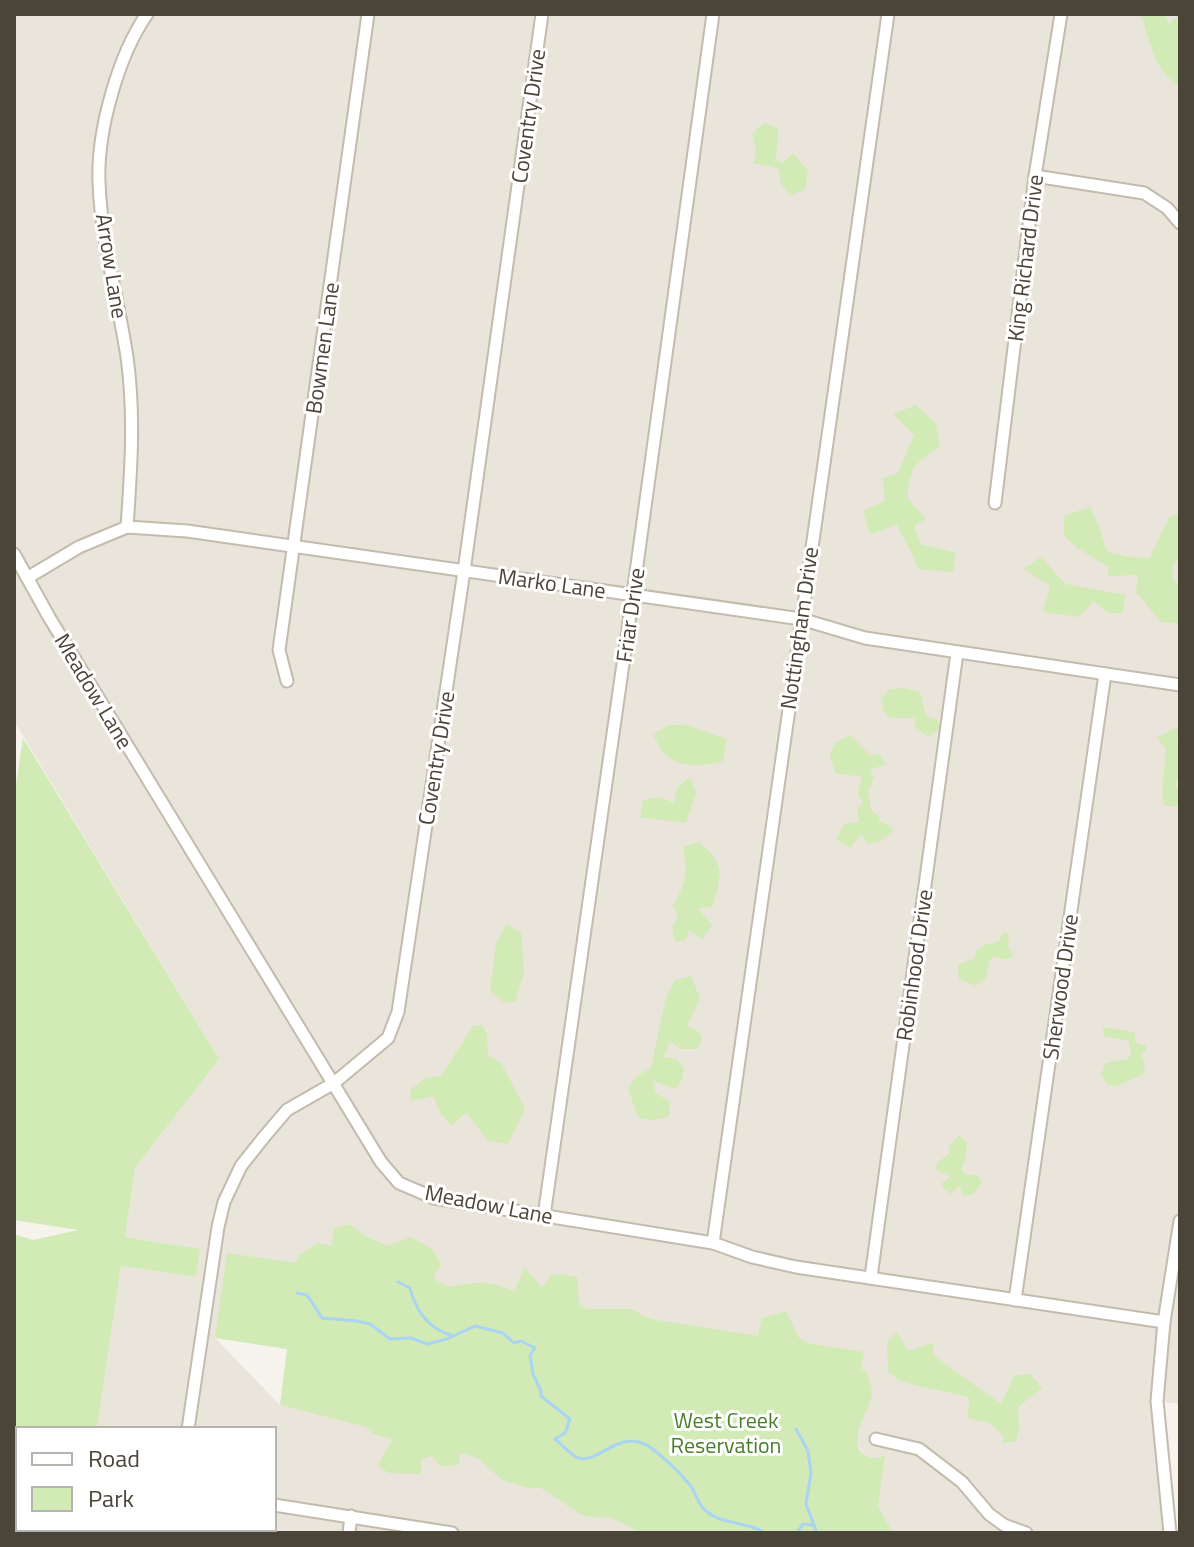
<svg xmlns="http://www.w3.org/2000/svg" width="1194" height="1547" viewBox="0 0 1194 1547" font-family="'Titillium Web',sans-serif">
  <rect width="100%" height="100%" fill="#f6f3ec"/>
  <!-- residential -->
  <path fill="#eae5da" d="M14,14H1180V1404L1158,1401L1170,1533H875L884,1455L876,1459L866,1457L852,1438L863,1352L215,1338L280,1405L539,1458L706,1533H82V1529H274V1429H97L121,1266L195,1277L199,1249L125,1237L135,1168L219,1059L14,721Z"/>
  <!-- green -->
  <g fill="#d2eab5">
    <path d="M1141,14H1165L1168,24L1180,15V87C1152,68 1151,43 1141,14Z"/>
    <path d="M765,123L778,129L776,160L783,163L793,153L808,171L805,190L791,195L781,185L779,169L754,163L756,149L752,133Z"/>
    <path d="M916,405L936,424L940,446C915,463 908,469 908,499L926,519L914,525L920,544L956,553L953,572L918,569C914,553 904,541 897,525L870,534L863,511L885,501L883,478L898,473L914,435L893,414Z"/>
    <path d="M1090,507L1098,524L1107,552L1129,557L1150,558L1169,517L1180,513V558L1173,564V580L1180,586V624L1161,622L1136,592L1138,575L1108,576V567L1076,547L1064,535V516Z"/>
    <path d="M1041,557L1065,584L1126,595L1122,613H1108L1094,601L1079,617L1043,612L1050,586L1024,569Z"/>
    <path d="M904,688L920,692L926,716L937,719L940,728L928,737L915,727L914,718H890L884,712L881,700L890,689Z"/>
    <path d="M669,725H686L727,739L723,761C705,766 679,769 664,753C660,749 657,741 653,735Z"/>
    <path d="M1174,728L1180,729L1177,740L1180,745V778L1175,783L1177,789L1180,790V806H1164L1162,793L1166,749L1157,738Z"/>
    <path d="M850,735L871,756L878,753L886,764L870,770L874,778L868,791L871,810L879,816V821L890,826L893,831L880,842L868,844L861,834L850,848L836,839L844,824L859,822L857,811L863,802L858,794L862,777L835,773L830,755L835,743Z"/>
    <path d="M23,738L219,1059L135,1168L125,1237L200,1249L196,1277L121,1266L97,1429H18V1529H82V1533H14V1234L33,1240L78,1230L14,1220V798Z"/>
    <path d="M690,777L696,793L686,823L640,817L643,800L660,797L674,803L677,787Z"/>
    <path d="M699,842C726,865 722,875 712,907L698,908L712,925L702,939L689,930L686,940L675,942L672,928L678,916L673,905C687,883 688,872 683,847Z"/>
    <path d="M506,924L521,933L524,972L516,1001L504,1003L490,991L496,944Z"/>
    <path d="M1003,933H1009L1008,946L1013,957L1004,960L994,956L990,960L986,978L976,986L959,979L958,965L975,958L976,951L986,944L998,942Z"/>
    <path d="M691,976L700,998L687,1026L699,1032L702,1040L696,1049H681L670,1041L664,1057L676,1059L684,1069L681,1082L676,1089L654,1081L655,1093L669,1101L670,1115C659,1121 650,1121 638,1117L628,1088L637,1076L651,1068L666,997L675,980Z"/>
    <path d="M482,1025L487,1035L488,1055L502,1064L525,1109L508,1144L488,1141L466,1112L452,1126L441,1114L433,1096L411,1101L410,1090L426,1078L441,1076L473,1026Z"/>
    <path d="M1103,1027L1134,1032L1136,1043L1146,1046V1051L1141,1055L1145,1066L1143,1074L1117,1086L1108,1085L1101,1075L1106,1063L1127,1059L1131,1055L1129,1041L1104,1036Z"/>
    <path d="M959,1135L967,1143L966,1157L961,1169L965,1174L978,1176L982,1182L975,1193L964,1196L959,1186L951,1194L943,1188L942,1183L950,1177L936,1169L937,1163L949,1154V1147Z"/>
    <path d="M349,1224L367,1237L388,1246L411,1237L432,1249L441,1264L433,1278L448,1287C476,1282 487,1280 514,1291L525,1268L542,1288L551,1275L563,1274L577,1277L579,1303L586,1309H631L650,1319L758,1336L762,1318L786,1311L799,1338L807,1343L864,1352L861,1369L865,1370C868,1377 872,1386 872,1394C870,1412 847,1439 862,1453C870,1460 877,1459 885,1455L878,1507L893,1533H642L611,1518L583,1516L541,1488H528L502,1480L478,1458L460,1453L459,1465L440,1466L432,1456L422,1459L421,1474L389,1473L378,1466L392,1439L373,1434L366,1427L280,1405L287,1349L215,1338L227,1253L296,1263L298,1256L318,1243L332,1246L334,1228Z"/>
    <path d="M897,1332L908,1351L933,1343L934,1356L1001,1404L1014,1376L1030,1374L1042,1388L1018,1407L1019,1428L1016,1441L1003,1443V1435L989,1423L968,1418L969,1397L902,1382L888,1372L887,1342Z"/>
  </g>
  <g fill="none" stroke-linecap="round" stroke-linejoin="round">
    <!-- stream -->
    <g stroke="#a9d4f2" stroke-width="3">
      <path d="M398,1282L410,1288C415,1309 428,1329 451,1335"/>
      <path d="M297,1293L307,1295L322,1318L357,1321L370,1324L390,1339L411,1338L427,1344L447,1339L475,1326L503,1333L514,1343L521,1341L535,1348L530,1355L533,1374L541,1391V1396L570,1419L565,1433L555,1439C562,1444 571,1456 579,1458C596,1464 617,1433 642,1443C655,1448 684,1476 692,1488C696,1495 698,1503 704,1509C720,1526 746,1520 765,1533"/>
      <path d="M796,1429L808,1451L811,1473L806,1504L817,1533"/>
      <path d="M797,1533L803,1524L812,1525"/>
    </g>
    <!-- street casing -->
    <g stroke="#c2bbae" stroke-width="15">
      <g id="street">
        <path d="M1035,176L1144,193L1167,208L1180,223"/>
        <path d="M995,503L1035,176L1061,14"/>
        <path d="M127,527C131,470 135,414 127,357C118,298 101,241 99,182C97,131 118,56 147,14"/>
        <path d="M14,554L49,617L381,1162L399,1183L434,1198L713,1243L752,1257L796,1267L1164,1322"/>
        <path d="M27,578L79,547L127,527L187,531L801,619L865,638L1180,685"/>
        <path d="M287,681L279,650L368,14"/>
        <path d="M544,1216L633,594L713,14"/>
        <path d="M713,1243L888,14"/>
        <path d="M871,1277L957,653"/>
        <path d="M1015,1300L1105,674"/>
        <path d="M188,1429L218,1227L224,1202L241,1166L264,1137L287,1110L334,1083L388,1038L398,1012L464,571L542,14"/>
        <path d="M876,1439L919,1449L962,1482L989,1514L1004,1525L1026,1533"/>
        <path d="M274,1505L452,1533"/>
        <path d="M172,1533L173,1529"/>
        <path d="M349,1533L351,1516"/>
        <path d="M1170,1533L1157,1401L1164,1322L1180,1221"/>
      </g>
    </g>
    <!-- street -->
    <use href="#street" stroke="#fff" stroke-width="11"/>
  </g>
  <g text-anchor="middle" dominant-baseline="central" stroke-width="6" stroke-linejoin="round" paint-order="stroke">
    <!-- street labels -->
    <g font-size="22" fill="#4b4439" stroke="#fff">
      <text transform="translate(528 116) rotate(-82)">Coventry Drive</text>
      <text transform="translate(1025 258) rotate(-83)">King Richard Drive</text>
      <text transform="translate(112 266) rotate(81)">Arrow Lane</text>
      <text transform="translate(322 348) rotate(-82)">Bowmen Lane</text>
      <text transform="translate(552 583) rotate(8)">Marko Lane</text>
      <text transform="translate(630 615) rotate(-82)">Friar Drive</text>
      <text transform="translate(799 628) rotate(-82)">Nottingham Drive</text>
      <text transform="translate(94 691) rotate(59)">Meadow Lane</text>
      <text transform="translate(436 758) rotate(-81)">Coventry Drive</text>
      <text transform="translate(914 965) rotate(-82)">Robinhood Drive</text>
      <text transform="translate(1060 987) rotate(-82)">Sherwood Drive</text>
      <text transform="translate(489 1204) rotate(11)">Meadow Lane</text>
    </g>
    <!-- park labels -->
    <g font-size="22" fill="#4a7f2a" stroke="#fff">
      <text x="726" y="1420">West Creek<tspan x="726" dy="25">Reservation</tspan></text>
    </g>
  </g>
  <!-- border -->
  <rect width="1194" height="1547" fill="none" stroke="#4b4439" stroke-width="32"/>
  <!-- legend -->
  <rect x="16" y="1427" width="260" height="104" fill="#ffffff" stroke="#b7b4b0" stroke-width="2"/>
  <rect x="32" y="1453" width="40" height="12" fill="#ffffff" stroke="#b7b4b0" stroke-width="2"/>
  <text x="88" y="1467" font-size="24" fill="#4b4439">Road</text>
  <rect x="32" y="1487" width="40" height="24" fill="#d2eab5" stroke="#b7b4b0" stroke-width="2"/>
  <text x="88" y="1507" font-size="24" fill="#4b4439">Park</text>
</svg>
